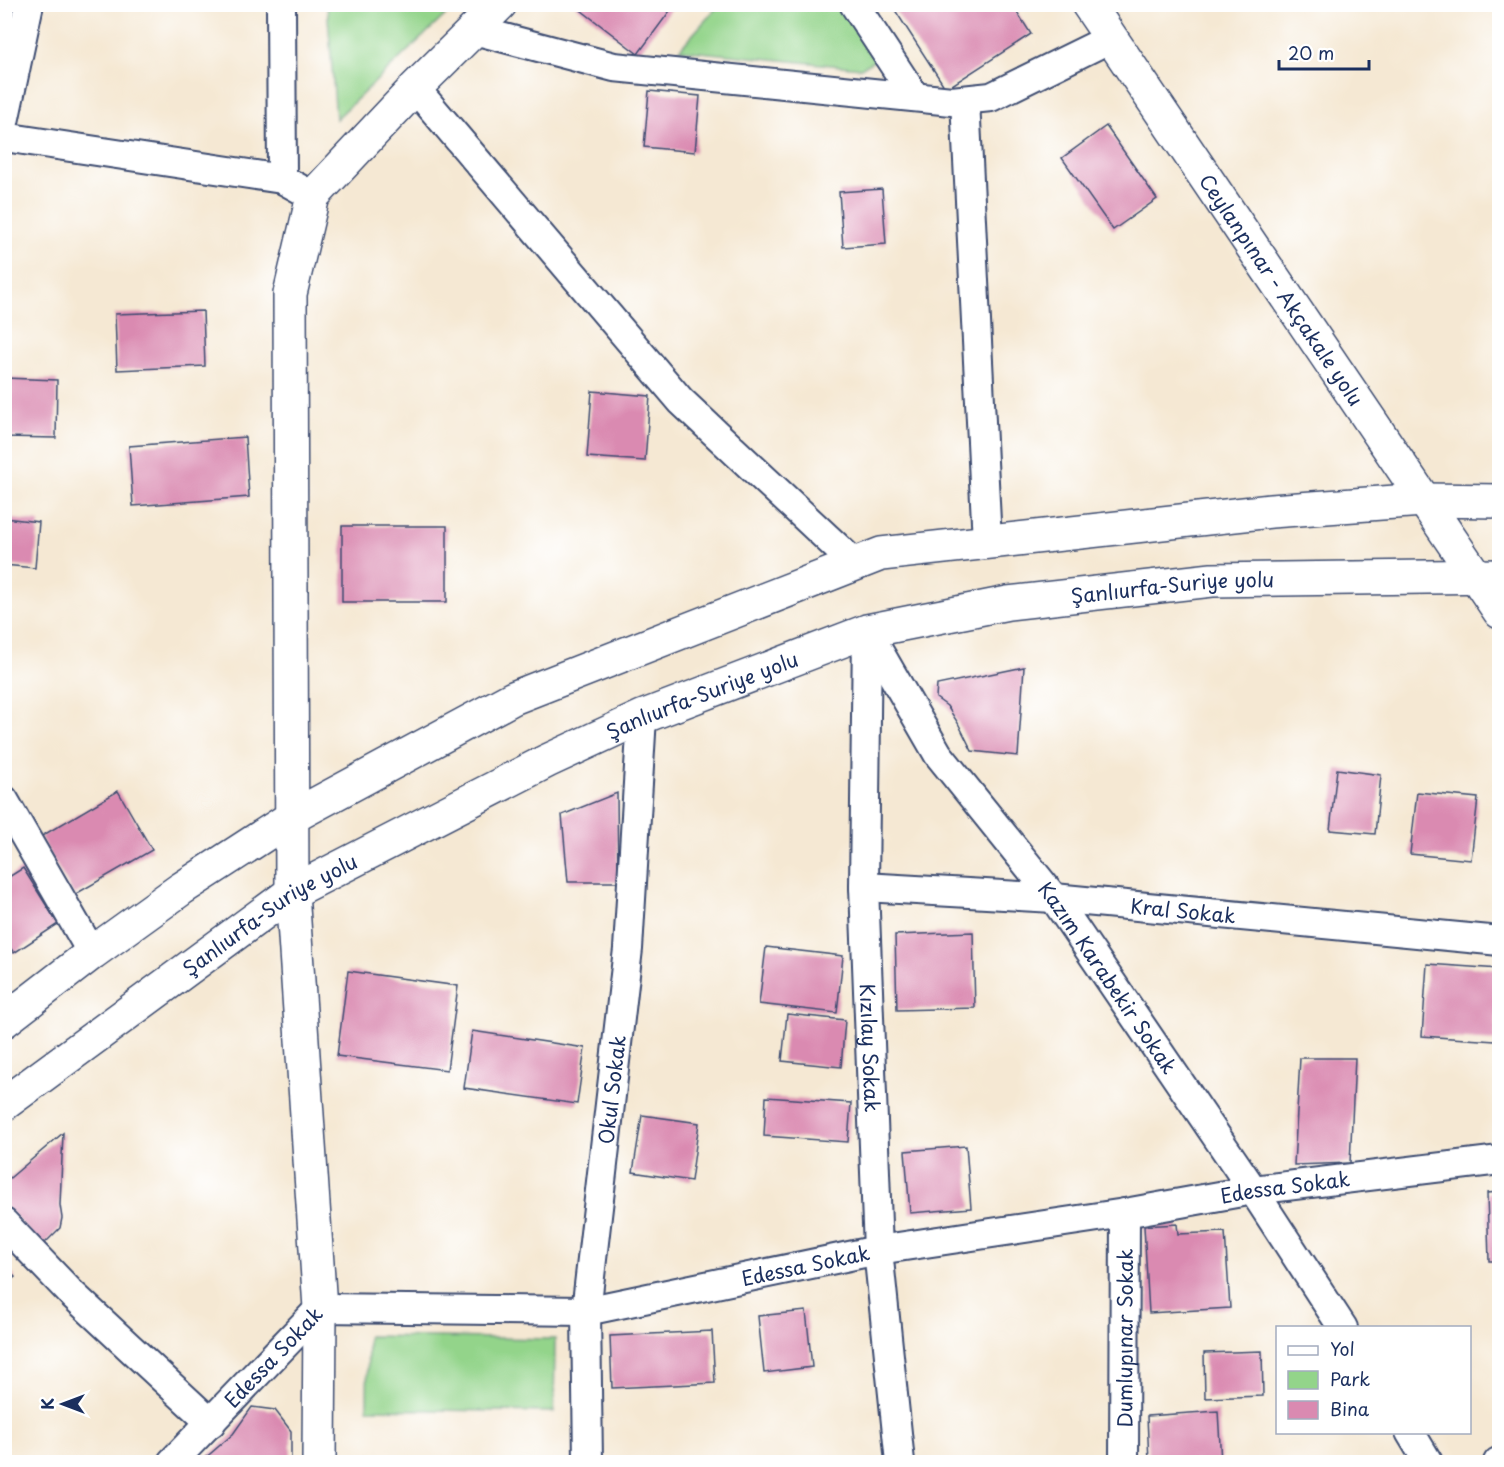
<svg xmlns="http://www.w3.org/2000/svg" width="1504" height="1467" viewBox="0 0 1504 1467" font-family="'Playpen Sans',sans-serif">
  <rect width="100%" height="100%" fill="#fff"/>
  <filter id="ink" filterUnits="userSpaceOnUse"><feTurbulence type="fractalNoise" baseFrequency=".0167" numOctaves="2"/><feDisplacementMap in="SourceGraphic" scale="12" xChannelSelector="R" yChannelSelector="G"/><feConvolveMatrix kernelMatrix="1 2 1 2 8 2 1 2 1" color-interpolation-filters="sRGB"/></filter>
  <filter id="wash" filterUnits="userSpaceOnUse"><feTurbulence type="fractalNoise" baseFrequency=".008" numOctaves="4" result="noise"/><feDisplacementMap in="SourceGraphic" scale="24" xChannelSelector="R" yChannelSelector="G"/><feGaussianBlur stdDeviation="1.35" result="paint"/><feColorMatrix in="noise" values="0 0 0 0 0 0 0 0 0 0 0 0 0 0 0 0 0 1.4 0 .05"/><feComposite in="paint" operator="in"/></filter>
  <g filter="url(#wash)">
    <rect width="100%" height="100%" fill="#f5e8d3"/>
    <!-- green -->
    <g fill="#93d48a" stroke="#578274" stroke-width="1.5">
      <path d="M840,4L879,58L861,68L679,50L719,5Z"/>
      <path d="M327,5V4L456,5L336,119Z"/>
      <path d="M368,1336L555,1339L554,1412L367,1409Z"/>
    </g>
    <g id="blocks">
      <!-- building -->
      <g fill="#da8ab1">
        <path d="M573,4H675L638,54Z"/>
        <path d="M891,4H1012L1031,34L946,89Z"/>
        <path d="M649,91L700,96L695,152L644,147Z"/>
        <path d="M1106,126L1157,199L1113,230L1062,158Z"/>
        <path d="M882,189L886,244L843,247L839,192Z"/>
        <path d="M203,311L205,366L117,370L115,314Z"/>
        <path d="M4,378L57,380L56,438L4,437Z"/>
        <path d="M592,391L650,396L645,461L587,457Z"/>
        <path d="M245,437L249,497L133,506L129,446Z"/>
        <path d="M4,518L39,522L35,568L4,565Z"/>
        <rect x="342" y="526" width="105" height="76"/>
        <path d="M1024,667L1018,756L972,751L958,723L947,706L936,698L937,685Z"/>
        <path d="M1337,769L1381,775L1375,834L1330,830Z"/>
        <path d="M118,791L152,850L74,895L40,837Z"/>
        <path d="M1417,792L1478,798L1471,860L1410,854Z"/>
        <path d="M617,793L618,882H568L562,815Z"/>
        <path d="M23,868L58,924L14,953L4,939V880Z"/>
        <path d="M973,932L975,1008L897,1010L895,935Z"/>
        <path d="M766,947L843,956L837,1013L759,1004Z"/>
        <path d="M1427,964L1500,969L1495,1041L1422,1036Z"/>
        <path d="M348,971L458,986L447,1070L337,1056Z"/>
        <path d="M787,1014L845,1020L841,1067L782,1061Z"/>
        <path d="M472,1031L585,1048L577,1104L464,1088Z"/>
        <path d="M1300,1058H1355L1350,1163L1294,1165Z"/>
        <path d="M766,1097L851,1103L848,1142L764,1136Z"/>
        <path d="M642,1115L699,1123L691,1181L633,1172Z"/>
        <path d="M63,1133L60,1205L62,1218L60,1228L42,1246L4,1204V1183Z"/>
        <path d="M966,1146L971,1208L910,1213L905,1151Z"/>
        <path d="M1500,1192V1261H1489L1487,1193Z"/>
        <path d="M1177,1224L1178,1234L1225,1232L1230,1308L1149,1313L1144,1226Z"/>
        <path d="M4,1264L15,1277L4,1285Z"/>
        <path d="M806,1311L812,1367L764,1373L758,1316Z"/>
        <path d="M712,1331L715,1383L612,1388L610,1336Z"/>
        <path d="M1262,1351L1263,1396L1205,1398L1204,1353Z"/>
        <path d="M252,1407L275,1410L291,1431V1462H202L203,1460L233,1434Z"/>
        <path d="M1218,1411L1221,1462H1149L1147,1416Z"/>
      </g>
    </g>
  </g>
  <g filter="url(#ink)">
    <use href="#blocks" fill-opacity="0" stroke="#3c4b70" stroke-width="1.5"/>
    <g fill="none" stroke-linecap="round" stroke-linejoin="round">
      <!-- street casing -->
      <g stroke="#3c4b70" stroke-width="32">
        <g id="street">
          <path d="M281,4L282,179"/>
          <path d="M854,4L915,97"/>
          <path d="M474,30L614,67L952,101L991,97L1111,38"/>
          <path d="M415,88L681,401L855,564"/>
          <path d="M965,100L987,542"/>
          <path d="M4,122L29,4"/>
          <path d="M4,137L282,179L313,196"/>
          <path id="s1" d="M867,631L938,754L1054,898L1253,1190L1343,1328"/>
          <path id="s2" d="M867,631L864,887L878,1250L900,1462"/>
          <path d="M4,800L92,953"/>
          <path id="s3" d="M864,887L1054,898L1500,941"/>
          <path d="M4,1223L71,1293L211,1423"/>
          <path d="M1410,1432L1428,1462"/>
          <path id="s4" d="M172,1462L320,1308L586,1311L878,1250L1125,1213L1253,1190L1500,1160"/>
          <path id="s5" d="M588,1462L586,1311L628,949L642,717"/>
          <path id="s6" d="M1124,1462L1125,1213"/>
          <path d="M1498,1462H1500"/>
        </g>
      </g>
      <!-- secondary casing -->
      <g stroke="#3c4b70" stroke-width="36">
        <g id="secondary">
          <path id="s7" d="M1088,4L1500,612"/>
          <path d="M319,1462L320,1308L292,892L290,294L313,196L415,88L500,4"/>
        </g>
      </g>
      <!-- primary casing -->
      <g stroke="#3c4b70" stroke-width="36">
        <g id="primary">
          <path d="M4,1021L92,953L181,889L292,817L513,698L881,554L1271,511L1423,500L1500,501"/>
          <path id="s8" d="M4,1104L292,892L547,761L642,717L867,631L1008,603L1212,580L1500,576"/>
        </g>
      </g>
      <!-- street -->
      <use href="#street" stroke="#fff" stroke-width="28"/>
      <!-- secondary -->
      <use href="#secondary" stroke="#fff" stroke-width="33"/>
      <!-- primary -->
      <use href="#primary" stroke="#fff" stroke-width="33"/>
    </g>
  </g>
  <g text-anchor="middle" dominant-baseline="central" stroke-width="5" stroke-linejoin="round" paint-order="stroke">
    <!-- street labels -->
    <g font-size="20" fill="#1b2f5e" stroke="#fff">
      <text stroke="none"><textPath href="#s7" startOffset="345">Ceylanpınar - Akçakale yolu</textPath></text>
      <text stroke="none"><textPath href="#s8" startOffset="1299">Şanlıurfa-Suriye yolu</textPath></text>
      <text stroke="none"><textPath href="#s8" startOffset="813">Şanlıurfa-Suriye yolu</textPath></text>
      <text stroke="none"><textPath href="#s3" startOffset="320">Kral Sokak</textPath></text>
      <text stroke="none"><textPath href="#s8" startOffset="327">Şanlıurfa-Suriye yolu</textPath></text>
      <text stroke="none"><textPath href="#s1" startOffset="423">Kazım Karabekir Sokak</textPath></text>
      <text stroke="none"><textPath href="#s2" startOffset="417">Kızılay Sokak</textPath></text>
      <text stroke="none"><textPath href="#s5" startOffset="374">Okul Sokak</textPath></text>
      <text stroke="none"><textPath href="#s4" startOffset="1190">Edessa Sokak</textPath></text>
      <text stroke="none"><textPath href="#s4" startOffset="704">Edessa Sokak</textPath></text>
      <text stroke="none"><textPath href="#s6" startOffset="124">Dumlupınar Sokak</textPath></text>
      <text stroke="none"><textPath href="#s4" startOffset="146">Edessa Sokak</textPath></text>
    </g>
  </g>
  <!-- margin -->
  <rect width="1504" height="1467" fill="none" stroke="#fff" stroke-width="24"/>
  <!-- legend -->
  <rect x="1276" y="1326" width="195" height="108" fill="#ffffff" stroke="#a4acbf" stroke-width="1.5"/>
  <rect x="1288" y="1346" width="30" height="9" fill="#ffffff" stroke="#a4acbf" stroke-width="1.5"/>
  <text x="1330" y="1356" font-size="18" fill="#1b2f5e">Yol</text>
  <rect x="1288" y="1371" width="30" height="18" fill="#93d48a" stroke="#a4acbf" stroke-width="1.5"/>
  <text x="1330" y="1386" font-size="18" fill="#1b2f5e">Park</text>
  <rect x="1288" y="1401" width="30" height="18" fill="#da8ab1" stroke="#a4acbf" stroke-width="1.5"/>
  <text x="1330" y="1416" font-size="18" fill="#1b2f5e">Bina</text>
  <!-- north arrow -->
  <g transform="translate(63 1404) rotate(270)" stroke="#ffffff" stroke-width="4.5" paint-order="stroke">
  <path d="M0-4.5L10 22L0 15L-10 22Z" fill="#1b2f5e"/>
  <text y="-9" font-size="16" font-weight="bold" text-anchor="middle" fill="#1b2f5e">K</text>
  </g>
  <!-- scale -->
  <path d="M1279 60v9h90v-9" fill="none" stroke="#1b2f5e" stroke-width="3"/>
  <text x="1288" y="60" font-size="18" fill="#1b2f5e" stroke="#ffffff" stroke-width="4.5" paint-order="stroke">20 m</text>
</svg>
